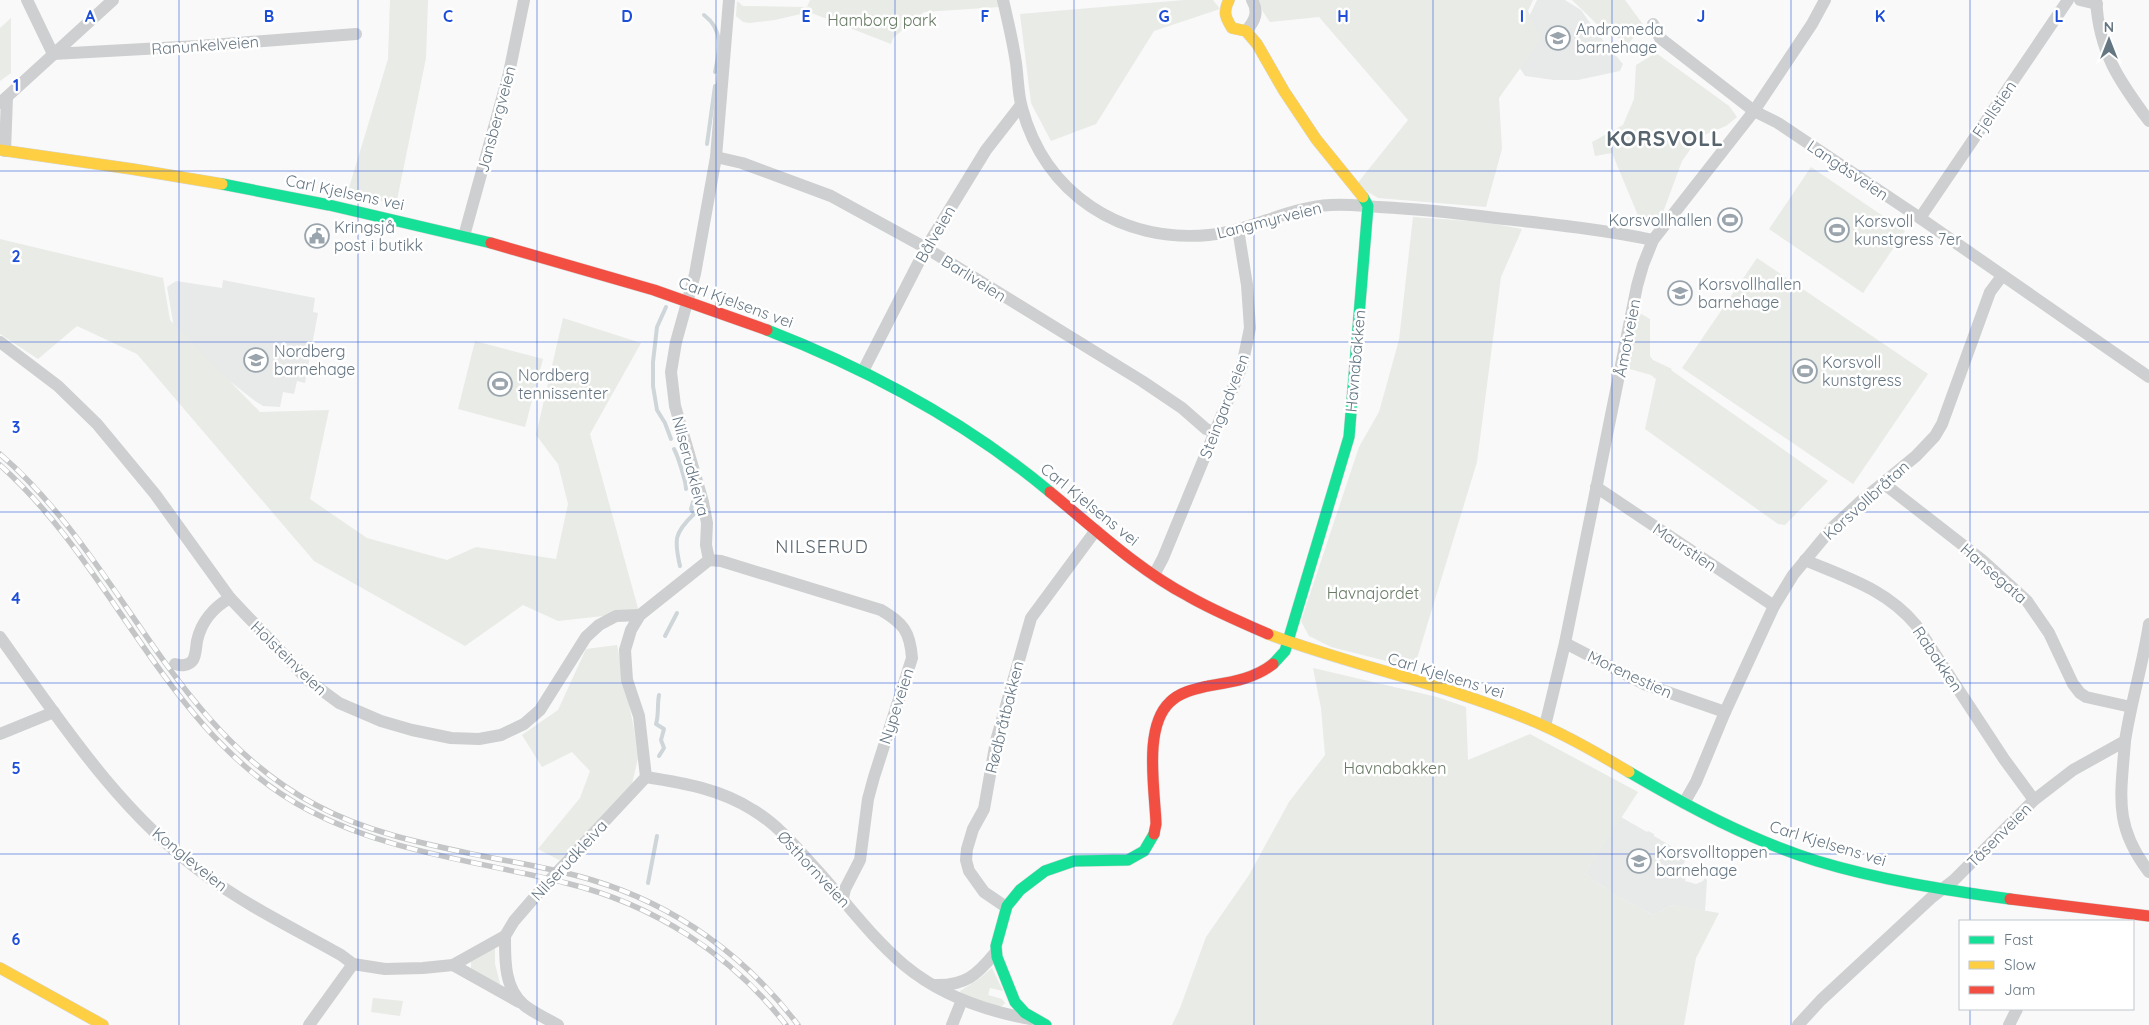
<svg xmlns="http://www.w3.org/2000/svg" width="2149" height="1025" viewBox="0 0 2149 1025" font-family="Quicksand,sans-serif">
  <rect width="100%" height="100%" fill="#f9f9f9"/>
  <!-- built -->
  <g fill="#e8e9e9">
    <path d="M1537,0H1565L1581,10L1597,33L1623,64L1620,71L1578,80H1554L1525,76L1507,48L1525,25Z"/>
    <path d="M223,280L315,298L313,312L318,313L305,383L297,381L294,394L283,392L280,407L263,406L255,401L176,339L167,287L176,281L222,288Z"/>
    <path d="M1621,817L1647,832L1648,831L1654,834V836L1688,856L1680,870L1686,873L1685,881L1696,884L1703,881L1705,878L1707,880L1705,911L1672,905L1653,915L1619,897L1585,874Z"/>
  </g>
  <!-- green -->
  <g fill="#e8ebe6">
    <path d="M390,0H428L426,58L396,205L348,191L388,59Z"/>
    <path d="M810,0H997L999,7L924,12L893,38L891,44L809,12L775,20L750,23L743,22L736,16L737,1L743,6L807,7Z"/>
    <path d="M1184,0H1213L1220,9L1154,31L1096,124L1051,141L1031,103L1020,14Z"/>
    <path d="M1255,0H1533L1528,11L1541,39L1499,98L1502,149L1486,207L1378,198L1356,185L1408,120L1319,17L1270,22Z"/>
    <path d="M1572,0H1625L1644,26L1628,44L1600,27Z"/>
    <path d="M11,18V73L0,81V28Z"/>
    <path d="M1656,53L1729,106L1737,117L1726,126L1699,137L1682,161L1662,215L1642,225L1612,153L1595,156L1592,142L1623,125L1634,99L1636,65Z"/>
    <path d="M1811,167L1905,231L1863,293L1769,229Z"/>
    <path d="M1413,217L1484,222L1522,229L1501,277L1477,462L1414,668L1331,647L1309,636L1301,621L1359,447L1379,412L1399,340Z"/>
    <path d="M0,239L163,278L170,320L260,412L329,410L310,499L367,538L447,560L476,547L556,559L568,504L558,464L536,435L563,318L641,343L590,434L639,612L558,621L523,605L465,646L314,561L137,354L77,326L38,359L0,334Z"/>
    <path d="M1757,258L1928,374L1853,484L1682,368Z"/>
    <path d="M1638,312L1650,319V356L1653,360L1672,369L1671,370L1828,481L1785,525L1778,524L1645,429L1656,379L1651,375L1626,368Z"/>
    <path d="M475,341L543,359L525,427L458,409Z"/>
    <path d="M617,645L634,729L638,758L632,784L620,801L559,860L538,849L580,798L590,771L572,752L542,767L522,735L558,710L586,649Z"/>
    <path d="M1313,668L1437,697L1466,707L1468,760L1530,734L1638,792L1585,874L1619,897L1653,915L1672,905L1719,913L1696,958L1684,1025H1172L1180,1008L1206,937L1249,875L1289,802L1325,755L1321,708Z"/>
    <path d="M495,948V964L500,983L499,985L471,971V962Z"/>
    <path d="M992,968L1003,991L990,988L988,995L1002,999L1005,1003L1002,1006H994L962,994L960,991L979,979Z"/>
    <path d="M373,998L403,1001L400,1016L371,1012Z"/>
  </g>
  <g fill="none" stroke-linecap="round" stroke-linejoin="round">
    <!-- stream -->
    <g stroke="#ced6d9" stroke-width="4">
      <path d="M704,15C724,30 720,50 715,72"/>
      <path d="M707,144L715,86"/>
      <path d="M666,307L657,327L653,362V386L657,410L665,423L671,439"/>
      <path d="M674,449C678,456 686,482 686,489"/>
      <path d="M680,566C674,540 674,533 694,514L691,509L693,502"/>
      <path d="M665,636L677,613"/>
      <path d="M659,695C657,705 659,715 656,724L664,729L661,740L664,748L659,756"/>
      <path d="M648,883L657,836"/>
    </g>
    <!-- fast casing -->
    <g stroke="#d5d6d7" stroke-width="12">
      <g id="fast">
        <path d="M222,184L329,205L491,243"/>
        <path d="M767,330C870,370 965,421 1050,492"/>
        <path d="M1273,664L1285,651L1349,437L1368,206L1363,197"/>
        <path d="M1629,772C1689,807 1750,840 1817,861C1880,880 1945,890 2010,899"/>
        <path d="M1046,1025L1025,1013L1015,1002L997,957L996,946L1007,906L1020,890L1045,871L1074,861L1128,860L1144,851L1154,834"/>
      </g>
    </g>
    <!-- slow casing -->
    <g stroke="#d5d6d7" stroke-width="12">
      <g id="slow">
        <path d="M1229,0C1223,12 1225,17 1232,28L1246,31L1257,44L1284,91L1316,139L1363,197"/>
        <path d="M0,150L132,169L222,184"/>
        <path d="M1268,634C1354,666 1444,684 1528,719C1563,733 1596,752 1629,772"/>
        <path d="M0,968L103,1025"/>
      </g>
    </g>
    <!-- jam casing -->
    <g stroke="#d5d6d7" stroke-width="12">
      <g id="jam">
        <path d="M491,243L654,290L767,330"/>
        <path d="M1050,492C1094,528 1137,569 1188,596C1214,611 1241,622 1268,634"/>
        <path d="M1154,834L1156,824C1155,790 1143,727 1170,702C1180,692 1195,689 1208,686C1231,682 1254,679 1273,664"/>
        <path d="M2010,899L2149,916"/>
      </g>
    </g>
    <!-- street -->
    <g stroke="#cecfd0" stroke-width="12">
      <path d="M27,0L53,54L198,46L356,34"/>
      <path d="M1003,0C1008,21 1013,42 1016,63C1018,78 1018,94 1022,108C1045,194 1121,243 1209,235C1251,231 1288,207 1331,205C1347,204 1363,206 1379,207C1418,209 1457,213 1496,218C1549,224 1601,229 1653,240"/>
      <path d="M2080,0L2097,4"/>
      <path d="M2096,0C2099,52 2119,81 2149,121"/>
      <path d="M1653,24L1660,38L1754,111L1778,123L1920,218L2149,377"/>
      <path d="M1246,31C1255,21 1259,12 1252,0"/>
      <path d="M0,103L113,0"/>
      <path d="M5,151L7,97"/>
      <path d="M716,157L742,163L831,196L926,248L1142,381L1182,408L1206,429L1214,432"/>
      <path d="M1920,218L2068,0"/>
      <path d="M464,236L509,73L524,0"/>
      <path d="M0,342L58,386L97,424L155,494L230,598L308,680L339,703L381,721L412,730L451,738L479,739L501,735L524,724L540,710L586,637L599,625L616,616L640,615"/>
      <path d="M863,371L926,248L986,150L1021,105"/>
      <path d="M1883,483L1982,560L2027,601L2049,633L2073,684L2080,693L2086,697L2131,707"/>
      <path d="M1596,487L1774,606"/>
      <path d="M709,560L721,561L881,610C903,623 910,631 912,658L874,777L868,799L860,860L845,889L843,898"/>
      <path d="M1805,560C1847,578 1886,589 1916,625L2004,759L2034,800"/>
      <path d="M1154,575L1163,558L1242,366L1250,328L1247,285L1238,229"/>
      <path d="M0,637C61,722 119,812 204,874C247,906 295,929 341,955L353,964L385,969L423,968L453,965L505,936C505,960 504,988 524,1005C534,1013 547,1019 558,1025"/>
      <path d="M1565,643L1644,684L1725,712"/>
      <path d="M175,664C180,666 189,666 193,660C196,655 196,647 197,641C201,622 214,607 230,598"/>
      <path d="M1545,726L1565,643L1637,286L1643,265L1653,240L1754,111L1812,24L1825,0"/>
      <path d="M0,734L54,712"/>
      <path d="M2125,741C2121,796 2113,825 2149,872"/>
      <path d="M646,777C684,783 720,789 753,810C778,825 797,848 817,870C845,901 871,937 904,965C940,995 985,1011 1031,1019"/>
      <path d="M1684,803L1696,782L1725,712L1774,606L1793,575L1832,528L1860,502L1916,456L1935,436L1942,424L1990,292L2002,276"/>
      <path d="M1006,907L984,892L969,871L966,860L967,849L973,829L984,809L996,741L1031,618L1096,530"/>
      <path d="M505,936L514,921L546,884L646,777L639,716L627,680L625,650L631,630L640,615L709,560L706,545L707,523L703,502L675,406L671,372L676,342L695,274L716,157L729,0"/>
      <path d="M453,965L519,1002"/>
      <path d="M935,985C965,986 977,975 995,953"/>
      <path d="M309,1025L353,964"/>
      <path d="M952,1025L962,1000"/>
      <path d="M1798,1025L1821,1000L1931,898L1954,880L2034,800L2073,770L2125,741C2131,702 2143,664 2149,624"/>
      <path d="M2009,1025L2017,1009"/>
    </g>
    <!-- fast -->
    <use href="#fast" stroke="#16e098" stroke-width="11"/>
    <!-- slow -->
    <use href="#slow" stroke="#ffcf43" stroke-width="11"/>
    <!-- jam -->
    <use href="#jam" stroke="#f24e42" stroke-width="11"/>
    <!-- rail casing -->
    <g stroke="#c3c5c6" stroke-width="5.5">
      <g id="rail">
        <path d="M0,454C121,558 170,728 316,805C368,833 425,844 482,856C518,863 556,869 592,880C675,905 746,956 798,1025"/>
        <path d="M0,465C117,569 166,736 310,811C390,853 479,861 566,883C653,904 731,954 786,1025"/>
      </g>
    </g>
    <!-- rail -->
    <use href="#rail" stroke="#fff" stroke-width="4" stroke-dasharray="11" stroke-linecap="butt"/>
  </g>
  <!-- grid -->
  <path fill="none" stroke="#1d4ed8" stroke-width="1" stroke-opacity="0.55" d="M179,0V1025M358,0V1025M537,0V1025M716,0V1025M895,0V1025M1074,0V1025M1254,0V1025M1433,0V1025M1612,0V1025M1791,0V1025M1970,0V921M0,171H2149M0,342H2149M0,512H2149M0,683H2149M0,854H2149M1970,1009V1025"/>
  <!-- icons -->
  <defs>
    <g id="school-ring" transform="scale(1.25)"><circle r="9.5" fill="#fff" stroke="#99a4ac" stroke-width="1.5"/><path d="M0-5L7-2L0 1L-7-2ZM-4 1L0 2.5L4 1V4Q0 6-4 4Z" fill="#99a4ac"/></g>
    <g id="stadium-ring" transform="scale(1.25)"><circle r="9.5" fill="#fff" stroke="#99a4ac" stroke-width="1.5"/><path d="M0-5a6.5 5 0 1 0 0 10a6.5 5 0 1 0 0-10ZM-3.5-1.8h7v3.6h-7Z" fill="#99a4ac"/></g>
    <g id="civic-ring" transform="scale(1.25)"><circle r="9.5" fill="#fff" stroke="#99a4ac" stroke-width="1.5"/><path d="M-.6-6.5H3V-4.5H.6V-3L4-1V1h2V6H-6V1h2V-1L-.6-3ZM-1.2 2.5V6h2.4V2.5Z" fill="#99a4ac"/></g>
  </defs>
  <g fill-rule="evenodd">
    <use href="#school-ring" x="1558" y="38"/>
    <use href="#stadium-ring" x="1730" y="220"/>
    <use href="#stadium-ring" x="1837" y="230"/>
    <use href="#civic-ring" x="317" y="236"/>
    <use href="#school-ring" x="1680" y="293"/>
    <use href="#school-ring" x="256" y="360"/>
    <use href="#stadium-ring" x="1805" y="371"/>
    <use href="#stadium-ring" x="500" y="384"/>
    <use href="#school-ring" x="1639" y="861"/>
  </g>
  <g text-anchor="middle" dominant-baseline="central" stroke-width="5" stroke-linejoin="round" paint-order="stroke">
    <!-- park labels -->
    <g font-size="16" fill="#687a64" stroke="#fff">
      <text x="882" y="20">Hamborg park</text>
      <text x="1373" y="593">Havnajordet</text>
      <text x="1395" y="768">Havnabakken</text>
    </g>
    <!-- poi labels -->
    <g font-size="16" fill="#657683" stroke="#fff" text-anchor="start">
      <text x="1576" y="29">Andromeda<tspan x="1576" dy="18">barnehage</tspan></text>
      <text x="1712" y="220" text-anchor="end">Korsvollhallen</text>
      <text x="1854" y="221">Korsvoll<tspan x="1854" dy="18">kunstgress 7er</tspan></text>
      <text x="334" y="227">Kringsjå<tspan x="334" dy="18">post i butikk</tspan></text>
      <text x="1698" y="284">Korsvollhallen<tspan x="1698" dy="18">barnehage</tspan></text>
      <text x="274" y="351">Nordberg<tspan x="274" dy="18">barnehage</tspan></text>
      <text x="1822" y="362">Korsvoll<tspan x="1822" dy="18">kunstgress</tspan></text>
      <text x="518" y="375">Nordberg<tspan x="518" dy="18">tennissenter</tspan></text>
      <text x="1656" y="852">Korsvolltoppen<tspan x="1656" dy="18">barnehage</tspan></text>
    </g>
    <!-- street labels -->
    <g font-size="16" fill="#657683" stroke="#fff">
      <text transform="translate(205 45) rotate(-4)">Ranunkelveien</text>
      <text transform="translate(1994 109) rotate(-56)">Fjellstien</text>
      <text transform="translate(496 119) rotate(-75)">Jansbergveien</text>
      <text transform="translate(1848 170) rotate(34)">Langåsveien</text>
      <text transform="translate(345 192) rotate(12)">Carl Kjelsens vei</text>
      <text transform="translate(1269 220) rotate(-14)">Langmyrveien</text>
      <text transform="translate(935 234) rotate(-60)">Bålveien</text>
      <text transform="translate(974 278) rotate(32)">Barliveien</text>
      <text transform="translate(736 302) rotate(20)">Carl Kjelsens vei</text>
      <text transform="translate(1627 338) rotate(-79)">Åmotveien</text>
      <text transform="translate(1355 361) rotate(-85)">Havnabakken</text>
      <text transform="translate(1224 406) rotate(-69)">Steingardveien</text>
      <text transform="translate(691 466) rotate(75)">Nilserudkleiva</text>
      <text transform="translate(1866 500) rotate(-42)">Korsvollbråtan</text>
      <text transform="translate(1090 504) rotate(39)">Carl Kjelsens vei</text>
      <text transform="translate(1685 547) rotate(34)">Maurstien</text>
      <text transform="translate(1994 573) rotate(41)">Hansegata</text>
      <text transform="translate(289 658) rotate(44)">Holsteinveien</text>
      <text transform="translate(1938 659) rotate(56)">Rabakken</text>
      <text transform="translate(1630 674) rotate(25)">Morenestien</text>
      <text transform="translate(1446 675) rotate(17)">Carl Kjelsens vei</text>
      <text transform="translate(896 706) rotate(-72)">Nypeveien</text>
      <text transform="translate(1004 717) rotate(-76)">Rødbråtbakken</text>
      <text transform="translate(1999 835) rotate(-45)">Tåsenveien</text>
      <text transform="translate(1828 843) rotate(17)">Carl Kjelsens vei</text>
      <text transform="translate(190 859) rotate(39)">Kongleveien</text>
      <text transform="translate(569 860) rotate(-47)">Nilserudkleiva</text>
      <text transform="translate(814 869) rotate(47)">Østhornveien</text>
    </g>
    <!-- neighbourhood labels -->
    <g font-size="18" letter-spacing="1" fill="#57646e" stroke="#fff">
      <text x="822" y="546">NILSERUD</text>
    </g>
    <!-- district labels -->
    <g font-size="21" font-weight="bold" letter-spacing="1" fill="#57646e" stroke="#fff">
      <text x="1665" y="138">KORSVOLL</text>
    </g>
  </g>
  <g font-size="16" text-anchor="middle" font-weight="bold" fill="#1d4ed8" stroke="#fff" stroke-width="5" stroke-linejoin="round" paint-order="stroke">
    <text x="90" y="22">A</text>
    <text x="269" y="22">B</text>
    <text x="448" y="22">C</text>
    <text x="627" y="22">D</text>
    <text x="806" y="22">E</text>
    <text x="985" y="22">F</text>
    <text x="1164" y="22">G</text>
    <text x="1343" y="22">H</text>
    <text x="1522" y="22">I</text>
    <text x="1701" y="22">J</text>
    <text x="1880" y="22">K</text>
    <text x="2059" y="22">L</text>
    <text x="16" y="91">1</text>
    <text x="16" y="262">2</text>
    <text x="16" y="433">3</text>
    <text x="16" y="604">4</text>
    <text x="16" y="774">5</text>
    <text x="16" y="945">6</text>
  </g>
  <!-- legend -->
  <rect x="1959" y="920" width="175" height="90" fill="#ffffff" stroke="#c1c8cd"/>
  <rect x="1969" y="936" width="25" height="8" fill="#16e098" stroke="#c1c8cd"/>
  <text x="2004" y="945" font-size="15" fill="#657683">Fast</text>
  <rect x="1969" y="961" width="25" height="8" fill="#ffcf43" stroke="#c1c8cd"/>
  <text x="2004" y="970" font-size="15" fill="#657683">Slow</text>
  <rect x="1969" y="986" width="25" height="8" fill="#f24e42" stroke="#c1c8cd"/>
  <text x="2004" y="995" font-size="15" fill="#657683">Jam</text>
  <!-- north arrow -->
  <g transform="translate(2109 40)" stroke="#ffffff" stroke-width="4" paint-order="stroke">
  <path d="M0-4L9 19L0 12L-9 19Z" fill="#657683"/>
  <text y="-8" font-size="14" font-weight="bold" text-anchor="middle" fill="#657683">N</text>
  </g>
</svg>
